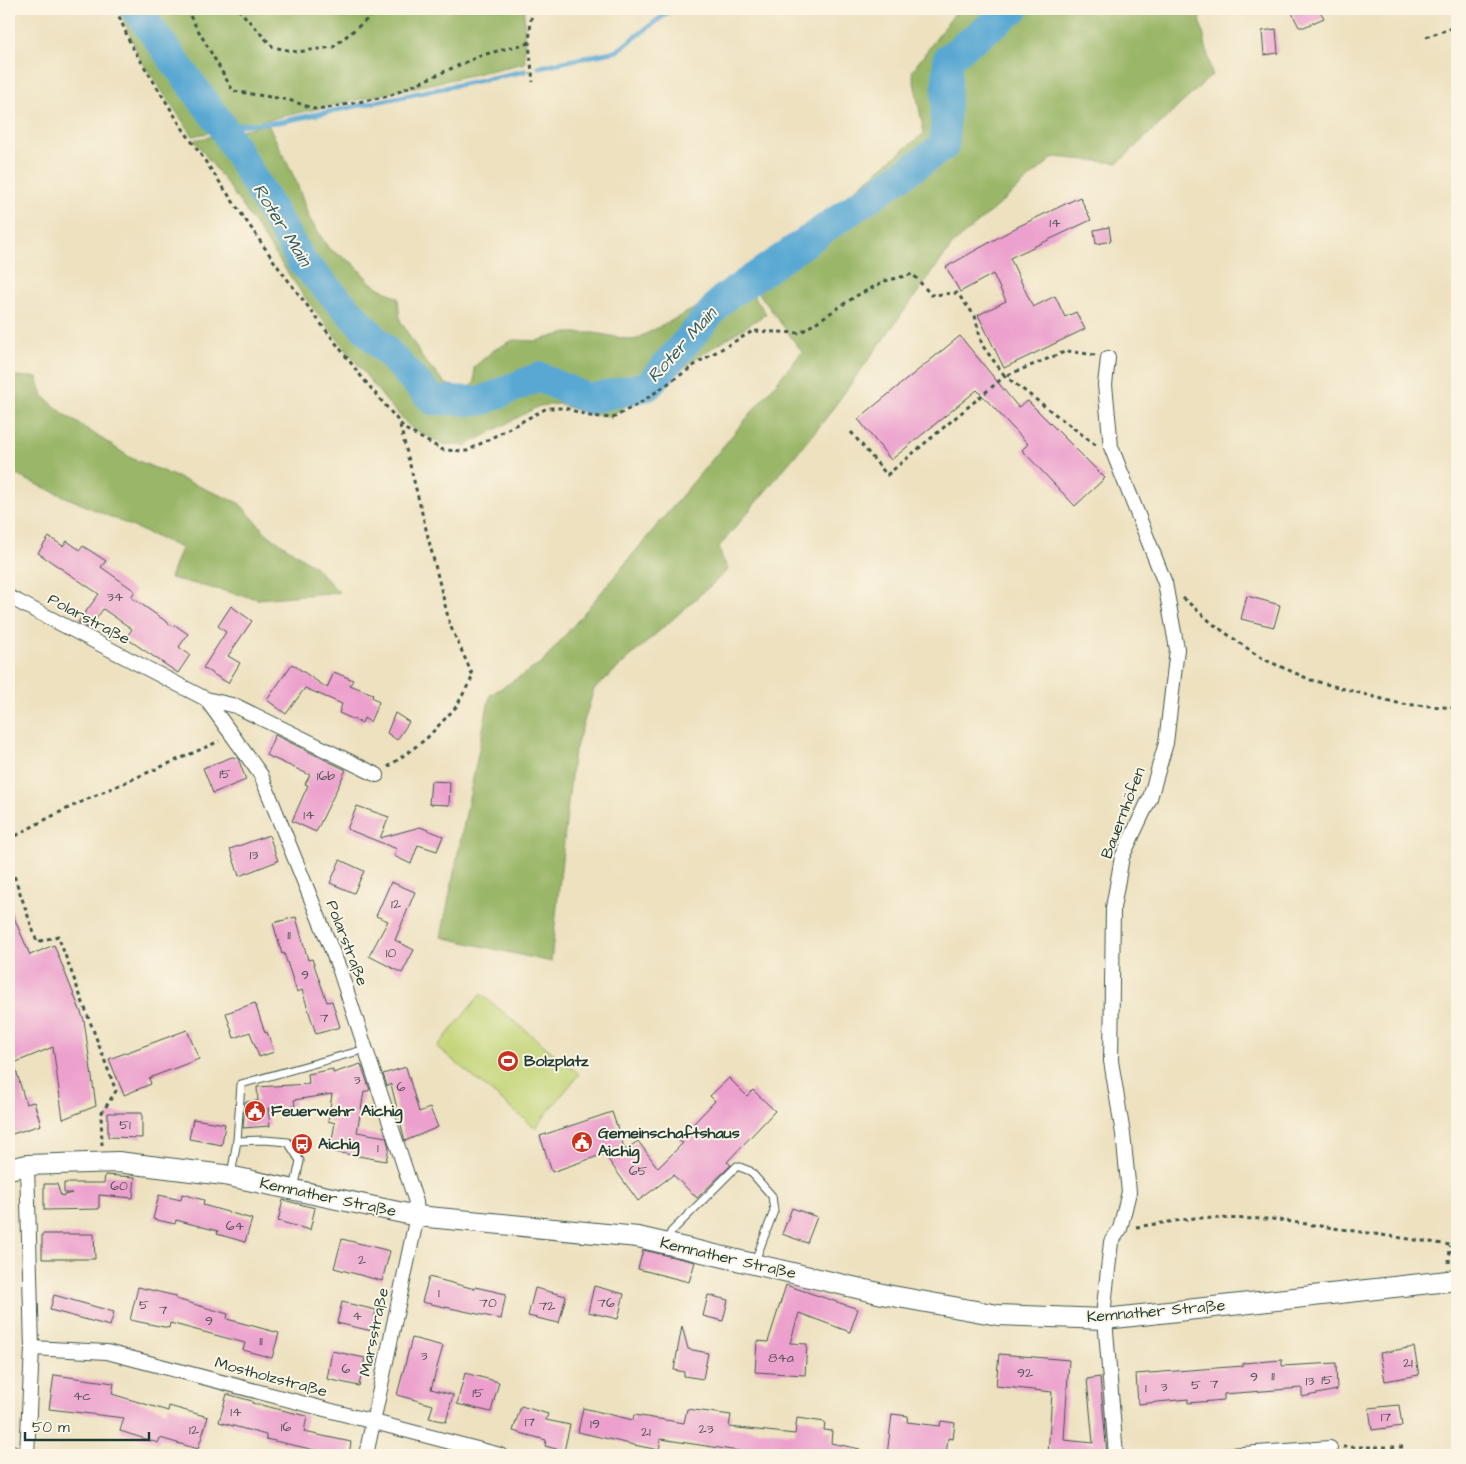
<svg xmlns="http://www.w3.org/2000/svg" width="1466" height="1464" viewBox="0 0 1466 1464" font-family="'Architects Daughter',sans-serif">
  <rect width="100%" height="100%" fill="#fcf5e5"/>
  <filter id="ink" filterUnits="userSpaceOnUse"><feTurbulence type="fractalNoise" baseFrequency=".02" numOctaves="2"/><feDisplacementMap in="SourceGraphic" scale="10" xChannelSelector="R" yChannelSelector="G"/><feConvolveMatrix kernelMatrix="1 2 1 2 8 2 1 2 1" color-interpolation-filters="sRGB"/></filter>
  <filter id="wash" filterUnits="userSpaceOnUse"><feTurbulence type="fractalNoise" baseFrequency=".0096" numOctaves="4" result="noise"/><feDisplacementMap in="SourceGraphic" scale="20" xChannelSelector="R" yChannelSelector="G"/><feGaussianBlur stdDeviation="1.12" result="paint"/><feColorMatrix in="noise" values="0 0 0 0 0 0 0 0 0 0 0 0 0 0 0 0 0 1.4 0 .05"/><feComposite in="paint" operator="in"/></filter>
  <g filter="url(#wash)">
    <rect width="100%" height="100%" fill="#ede1c0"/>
    <!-- green -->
    <path fill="#c3d578" stroke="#718956" d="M481,994L579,1074L535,1128L437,1047Z"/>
    <!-- forest -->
    <g fill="#9ab668" stroke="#5c7a4e">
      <path d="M119,9H323L345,18L358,9H527L524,11L525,63L193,136L140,59Z"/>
      <path d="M958,9H1198L1212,75L1118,163L1054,157L953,244L823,422L718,548L728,570L594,689L573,757L551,962L441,937L490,695L542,663L802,352L747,277L924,133L912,71Z"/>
      <path d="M268,124L296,181L309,218L329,249L353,263L371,283L398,298L400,320L423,359L446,384L466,390L475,382L474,367L494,350L513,340L536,341L566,333H594L634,340L707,302L740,275L766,314L699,356L665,382L610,416L588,414L558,404L539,406L465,446L443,444L411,428L387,402L303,295L228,185L194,140Z"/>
      <path d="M9,376L37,377L43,396L64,414L131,458L239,503L267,534L314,566L339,592L258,599L170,578L181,548L9,472Z"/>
    </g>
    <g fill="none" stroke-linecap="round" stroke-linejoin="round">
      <!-- stream -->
      <g stroke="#59a8d3" stroke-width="5">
        <path d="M539,67L617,51L672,9"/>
        <path d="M222,126L279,122L525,71"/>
      </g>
      <!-- river -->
      <path stroke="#59a8d3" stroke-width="30" d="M136,9L222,126L302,262L433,400L481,401L539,377L588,399L648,386L723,299L944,146L948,58L1014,9"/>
    </g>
    <g id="blocks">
      <!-- building -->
      <g fill="#eca0cd">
        <path d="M1290,9H1319L1324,18L1304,27H1299Z"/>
        <path d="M1276,29L1278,53L1264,55L1262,31Z"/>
        <path d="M1080,197L1091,220L1010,258L1033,307L1055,296L1065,317L1076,312L1085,329L1004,368L978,315L1006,301L993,274L960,292L946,267L1017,227Z"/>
        <path d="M1109,227L1111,241L1096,244L1094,230Z"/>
        <path d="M960,336L1018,407L1028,401L1105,478L1075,506L1022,450L1028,444L977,390L891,460L858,419Z"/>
        <path d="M49,537L63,546L67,541L80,550L83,546L106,561L101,567L135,591L131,597L174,627L175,625L188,634L179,647L190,655L178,673L126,638L132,629L103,609L89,629L78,622L99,594L38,553Z"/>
        <path d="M1247,596L1280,605L1274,627L1241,619Z"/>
        <path d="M231,606L252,621L228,656L240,663L228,683L203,668L226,632L218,626Z"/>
        <path d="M292,664L327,688L334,672L353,680L350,685L373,694L372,697L379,702L370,722L364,718L362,723L339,713L342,704L305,688L286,714L267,700Z"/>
        <path d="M395,713L409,722L397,740L387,733Z"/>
        <path d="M275,735L346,770L316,832L292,821L308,785L305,784L310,775L266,755Z"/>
        <path d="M232,757L238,758L246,780L213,793L203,768Z"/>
        <path d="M431,781L450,782L449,805L429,804Z"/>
        <path d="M357,806L389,817L380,838L420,827L443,836L437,851L418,845L411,864L394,856L397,849L347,829Z"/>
        <path d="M269,835L278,861L239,876L230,849Z"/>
        <path d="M340,860L364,871L354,893L330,883Z"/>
        <path d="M391,882L415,892L395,940L414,950L402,973L369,956L388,921L376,916Z"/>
        <path d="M9,906L30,955L54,945L84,1020L96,1106L63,1119L53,1047L14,1063L26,1104L34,1102L41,1125L9,1135Z"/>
        <path d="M296,917L308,960L312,959L327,1002L332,1001L340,1027L316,1034L302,990L297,992L284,953L282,954L273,923Z"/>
        <path d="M255,1003L265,1033L267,1032L274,1052L259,1057L250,1032L234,1038L226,1013Z"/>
        <path d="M187,1030L199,1059L149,1078L151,1084L124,1095L109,1059Z"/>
        <path d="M361,1064L370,1090L364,1092L357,1132L386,1137L389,1147L386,1161L330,1151L335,1123L328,1121L332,1094L294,1100L295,1106L268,1108L270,1126L243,1128L245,1102L258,1101L257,1087L309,1084L308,1074L333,1069V1073Z"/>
        <path d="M406,1067L419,1112L430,1108L438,1127L405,1141L391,1084L387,1086L383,1074Z"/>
        <path d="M729,1078L747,1096L753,1090L775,1111L727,1162L731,1165L697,1198L673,1175L638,1201L604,1154L552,1172L540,1136L612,1112L625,1150L638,1141L658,1168L683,1143L678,1140L715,1101L710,1096Z"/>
        <path d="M108,1113H142V1138L108,1137Z"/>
        <path d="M193,1119L225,1124L222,1145L189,1139Z"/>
        <path d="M105,1175L135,1177L133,1198L99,1195V1209L44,1210V1184H57L61,1196L72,1193H64V1183H104Z"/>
        <path d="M182,1194L204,1200L203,1205L252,1219L245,1242L217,1234L218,1231L176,1220L175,1224L153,1219L159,1195L181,1200Z"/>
        <path d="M283,1200L315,1208L310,1230L278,1221Z"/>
        <path d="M792,1208L817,1217L807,1243L782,1234Z"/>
        <path d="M42,1234H94L95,1259H42Z"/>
        <path d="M342,1239L390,1251L382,1281L334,1268Z"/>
        <path d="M643,1250L695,1262L689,1282L638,1269Z"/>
        <path d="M429,1277L475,1289V1287L506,1294L501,1319L422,1302Z"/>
        <path d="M786,1285L858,1309L850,1332L799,1313L790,1343L807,1344L805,1375L755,1372L757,1341L768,1342Z"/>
        <path d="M594,1286L624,1294L618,1319L588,1312Z"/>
        <path d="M138,1287L176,1296V1299L228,1314L227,1319L279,1333L272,1358L243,1350L245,1343L170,1323L169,1328L130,1320Z"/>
        <path d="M535,1288L566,1296L559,1323L528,1316Z"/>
        <path d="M54,1295L114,1312L110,1326L50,1310Z"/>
        <path d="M708,1295L728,1300L723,1321L703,1316Z"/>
        <path d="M342,1302L376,1310L372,1331L337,1323Z"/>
        <path d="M682,1326L688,1349L708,1353L703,1379L684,1376V1372L674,1370Z"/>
        <path d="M412,1338L443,1346L431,1389L453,1395L446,1422L429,1418L433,1405L397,1395Z"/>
        <path d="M1414,1347L1419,1375L1385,1381L1380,1353Z"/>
        <path d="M332,1351L365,1358L359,1386L327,1379Z"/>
        <path d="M999,1354L1069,1360L1064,1440L1093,1443L1087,1379L1100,1377L1107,1455H1048L1052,1392L996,1386Z"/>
        <path d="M1282,1360V1366L1336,1363L1337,1390L1302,1397V1388L1224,1394V1400L1188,1403V1399L1138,1404L1136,1374L1243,1366V1363Z"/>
        <path d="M465,1373L499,1382L491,1412L457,1404Z"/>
        <path d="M54,1375L114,1383L112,1394L168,1411L169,1406L208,1417L198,1449L160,1438L158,1443L120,1431L124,1418L49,1409Z"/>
        <path d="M227,1394L252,1401V1403L307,1416L304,1432L351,1442L349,1455H318L319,1451L266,1439V1435L219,1422Z"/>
        <path d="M1399,1405L1402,1426L1372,1430L1369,1408Z"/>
        <path d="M521,1406L548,1414L546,1420L570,1425L564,1451L545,1446L546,1440L513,1431Z"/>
        <path d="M583,1408L633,1420L634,1415L684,1423L687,1409L731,1415L729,1427L795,1434L797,1418L825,1422L824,1430L832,1431L831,1443L860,1449L859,1455H809L781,1451L780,1455H744L745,1452L661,1439L659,1450L634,1445L578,1432Z"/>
        <path d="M892,1414L908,1416L907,1422L940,1426L941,1421L955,1423L953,1439L948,1438L946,1455H887Z"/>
      </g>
    </g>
  </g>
  <g filter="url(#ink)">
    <use href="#blocks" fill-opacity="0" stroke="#3e5649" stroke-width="1"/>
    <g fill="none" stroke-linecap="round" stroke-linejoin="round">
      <!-- lane casing -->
      <g stroke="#3e5649" stroke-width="9">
        <g id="lane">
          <path d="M237,1141L241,1084L366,1049"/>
          <path d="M231,1175L237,1141L264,1140L288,1142L300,1161L294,1189"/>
          <path d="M668,1242L671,1232L737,1166L750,1171L772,1196L774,1211L758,1253L752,1261"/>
        </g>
      </g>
      <!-- street casing -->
      <g stroke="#3e5649" stroke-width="16">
        <g id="street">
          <path d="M1108,358L1105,385L1111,447L1165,583L1177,649L1166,743L1150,798L1122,857L1113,908L1111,1061L1123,1134L1129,1192L1120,1229L1111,1242L1104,1306L1116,1455"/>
          <path d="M9,597L206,699L261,775L339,968L416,1202L417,1216L366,1455"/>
          <path d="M206,699L236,706L377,775"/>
          <path d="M27,1165L32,1348L27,1455"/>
          <path d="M32,1348L107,1352L500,1455"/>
          <path d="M9,1451L21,1455"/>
          <path d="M1228,1455L1330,1448"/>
        </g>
      </g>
      <!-- secondary casing -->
      <g stroke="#3e5649" stroke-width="22">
        <path id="secondary" d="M9,1169L27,1165L118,1162L224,1175L417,1216L638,1237L887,1295L998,1315L1105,1319L1457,1280"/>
      </g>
      <!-- path -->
      <g stroke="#3e5649" stroke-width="3" stroke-dasharray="4 4" stroke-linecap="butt">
        <path d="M116,9L131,45L181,126L278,267L360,375L405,429L443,450L467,451L547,408H565L590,416L613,418L643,401L702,360L753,331L800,333L856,296L885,281L913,274L931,295L957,293L975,316L982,345L1005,376L1067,351L1095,355"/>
        <path d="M186,9L233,91L289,100L318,110L389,96L482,55L529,43"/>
        <path d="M238,9L273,47L297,52L333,47L380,9"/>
        <path d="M532,9L529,43L533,82"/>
        <path d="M1426,37L1457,26"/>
        <path d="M851,432L887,475L1005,376L1097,446"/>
        <path d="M1183,598L1213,624L1261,658L1311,680L1401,704L1457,708"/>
        <path d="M388,767L426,739L456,707L473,676L450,625L400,425"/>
        <path d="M9,840C75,800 149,774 219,741"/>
        <path d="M9,861L37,942L58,936L116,1091L101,1114L102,1145"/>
        <path d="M1136,1227L1195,1218L1272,1219L1457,1246"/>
        <path d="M1449,1263L1450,1246"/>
        <path d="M1343,1447H1405"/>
      </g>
      <!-- lane -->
      <use href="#lane" stroke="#fff" stroke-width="7"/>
      <!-- street -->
      <use href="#street" stroke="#fff" stroke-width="14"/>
      <!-- secondary -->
      <use href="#secondary" stroke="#fff" stroke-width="20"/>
    </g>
  </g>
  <!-- icons -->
  <defs>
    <g id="stadium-disc" transform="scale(1.125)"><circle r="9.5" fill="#c8321e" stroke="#fcf5e5"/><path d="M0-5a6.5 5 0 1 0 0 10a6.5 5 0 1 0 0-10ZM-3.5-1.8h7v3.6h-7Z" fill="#fff"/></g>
    <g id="civic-disc" transform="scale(1.125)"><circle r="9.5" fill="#c8321e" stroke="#fcf5e5"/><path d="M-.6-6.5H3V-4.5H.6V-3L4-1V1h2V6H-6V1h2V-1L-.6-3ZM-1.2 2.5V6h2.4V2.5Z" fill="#fff"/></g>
    <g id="bus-disc" transform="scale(1.125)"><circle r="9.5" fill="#c8321e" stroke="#fcf5e5"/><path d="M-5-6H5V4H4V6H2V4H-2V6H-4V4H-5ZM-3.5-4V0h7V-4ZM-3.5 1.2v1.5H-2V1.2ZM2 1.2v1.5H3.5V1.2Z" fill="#fff"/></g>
  </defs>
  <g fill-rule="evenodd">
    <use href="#stadium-disc" x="508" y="1061"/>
    <use href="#civic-disc" x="255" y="1111"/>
    <use href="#civic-disc" x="582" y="1142"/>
    <use href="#bus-disc" x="302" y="1144"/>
  </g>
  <g text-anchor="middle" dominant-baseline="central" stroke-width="4" stroke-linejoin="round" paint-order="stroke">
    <!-- number labels -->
    <g font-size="14" fill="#52565a">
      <text x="1055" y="223">14</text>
      <text x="115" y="597">34</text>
      <text x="225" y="774">15</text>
      <text x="326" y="776">16b</text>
      <text x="309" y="815">14</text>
      <text x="254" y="855">13</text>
      <text x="396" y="904">12</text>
      <text x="289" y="935">11</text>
      <text x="391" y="953">10</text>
      <text x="305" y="975">9</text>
      <text x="324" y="1018">7</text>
      <text x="357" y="1080">3</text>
      <text x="401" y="1087">6</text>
      <text x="125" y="1125">51</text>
      <text x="378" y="1148">1</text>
      <text x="638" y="1171">65</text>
      <text x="119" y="1186">60</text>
      <text x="235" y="1226">64</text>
      <text x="362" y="1260">2</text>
      <text x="439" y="1293">1</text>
      <text x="488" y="1303">70</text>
      <text x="606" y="1303">76</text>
      <text x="144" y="1305">5</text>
      <text x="547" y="1306">72</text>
      <text x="163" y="1310">7</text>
      <text x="357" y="1316">4</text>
      <text x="209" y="1321">9</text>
      <text x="261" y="1341">11</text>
      <text x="424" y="1356">3</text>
      <text x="781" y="1358">84a</text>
      <text x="1408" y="1363">21</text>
      <text x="346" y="1369">6</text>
      <text x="1025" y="1373">92</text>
      <text x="1273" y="1376">11</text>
      <text x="1254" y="1377">9</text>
      <text x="1327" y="1380">15</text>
      <text x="1310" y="1381">13</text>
      <text x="1214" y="1384">7</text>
      <text x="1196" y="1385">5</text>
      <text x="1164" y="1387">3</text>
      <text x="1146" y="1388">1</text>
      <text x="478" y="1393">15</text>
      <text x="82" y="1396">4c</text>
      <text x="236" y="1412">14</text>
      <text x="1386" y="1417">17</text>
      <text x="530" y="1422">17</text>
      <text x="595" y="1424">19</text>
      <text x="286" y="1427">16</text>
      <text x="706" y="1429">23</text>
      <text x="194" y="1430">12</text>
      <text x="646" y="1432">21</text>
    </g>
    <!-- street labels -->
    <g font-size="16" fill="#1f3d34" stroke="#fcf5e5">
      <text transform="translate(89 619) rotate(28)">Polarstraße</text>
      <text transform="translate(1123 813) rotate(-69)">Bauernhöfen</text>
      <text transform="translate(347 943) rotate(69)">Polarstraße</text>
      <text transform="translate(328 1197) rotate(12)">Kemnather Straße</text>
      <text transform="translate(728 1258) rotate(13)">Kemnather Straße</text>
      <text transform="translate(1156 1311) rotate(-5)">Kemnather Straße</text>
      <text transform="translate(374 1332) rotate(-78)">Marsstraße</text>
      <text transform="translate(271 1377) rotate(15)">Mostholzstraße</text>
    </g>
    <!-- poi labels -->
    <g font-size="16" font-weight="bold" fill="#1f3d34" stroke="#fcf5e5" text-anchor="start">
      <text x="524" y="1061">Bolzplatz</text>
      <text x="271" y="1111">Feuerwehr Aichig</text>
      <text x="598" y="1133">Gemeinschaftshaus<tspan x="598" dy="18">Aichig</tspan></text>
      <text x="318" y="1144">Aichig</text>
    </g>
    <!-- water labels -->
    <g font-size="18" font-style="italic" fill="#305d64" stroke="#fcf5e5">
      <text transform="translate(282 225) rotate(58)">Roter Main</text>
      <text transform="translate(682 345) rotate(-48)">Roter Main</text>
    </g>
  </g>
  <!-- margin -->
  <rect width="1466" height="1464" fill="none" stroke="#fcf5e5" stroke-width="30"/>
  <!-- scale -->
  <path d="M25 1432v8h124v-8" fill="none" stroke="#1f3d34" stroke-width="2.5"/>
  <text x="32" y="1432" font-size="15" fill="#1f3d34" stroke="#fcf5e5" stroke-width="4" paint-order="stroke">50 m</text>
</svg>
